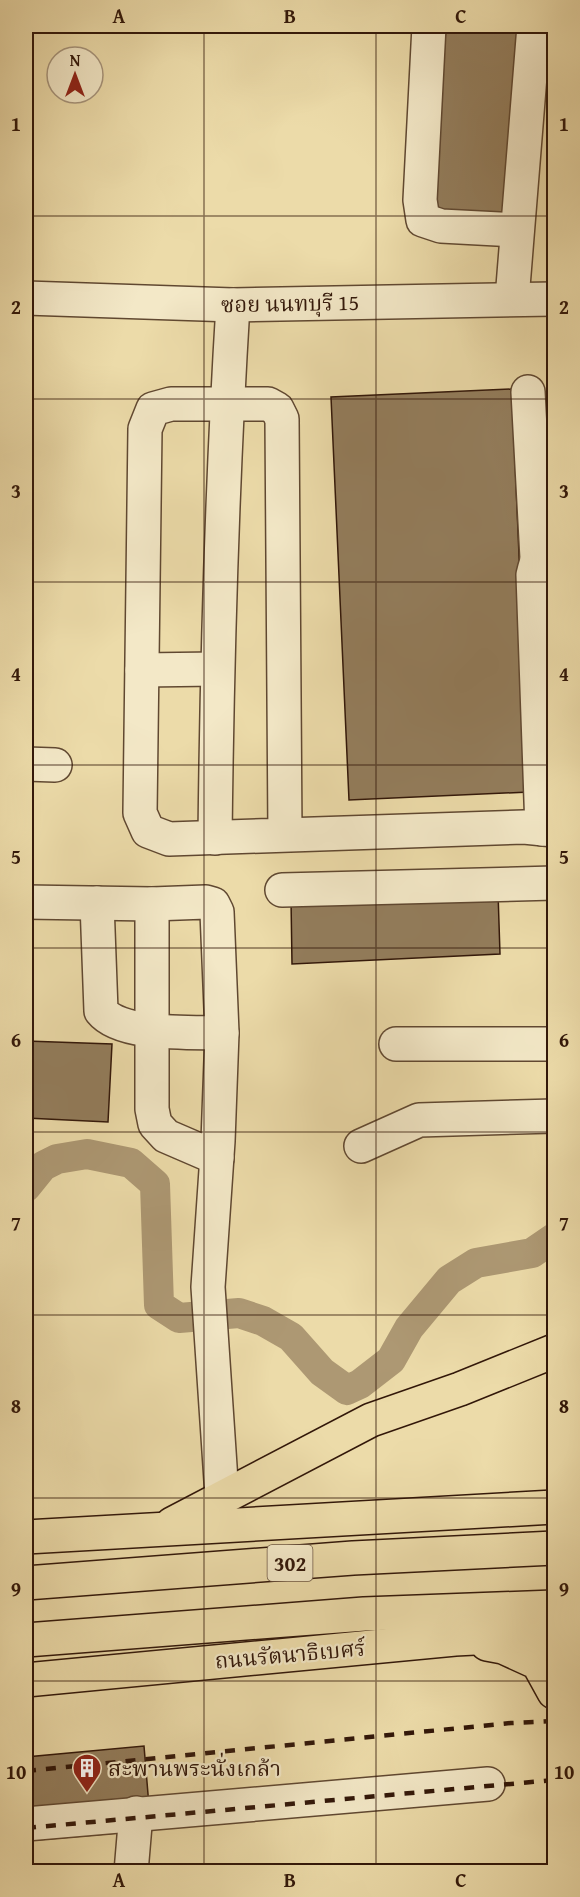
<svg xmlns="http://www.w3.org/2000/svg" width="580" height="1897" viewBox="0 0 580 1897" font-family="'Gentium Book Plus','Noto Serif Thai',serif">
  <rect width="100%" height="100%" fill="#ecdba9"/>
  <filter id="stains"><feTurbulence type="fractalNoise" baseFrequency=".00333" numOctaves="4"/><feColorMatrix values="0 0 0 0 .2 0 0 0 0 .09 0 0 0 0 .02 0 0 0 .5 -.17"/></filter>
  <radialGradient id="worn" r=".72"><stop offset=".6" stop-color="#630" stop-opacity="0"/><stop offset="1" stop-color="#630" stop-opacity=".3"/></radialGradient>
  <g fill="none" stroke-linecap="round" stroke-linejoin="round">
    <!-- canal -->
    <path stroke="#ad9873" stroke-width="30" d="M26,1187L43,1166L57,1159L87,1154L131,1163L155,1184L159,1305L179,1318L239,1313L263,1321L291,1337L322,1372L347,1390L360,1384L391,1360L409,1328L449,1280L476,1263L532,1253L554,1238"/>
  </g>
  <!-- building -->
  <g fill="#937d5c" stroke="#321709" stroke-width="1.5">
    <path d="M446,26H526L512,216L433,210Z"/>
    <path d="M512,389L529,792L349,800L331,397Z"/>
    <path d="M498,892L500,954L292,964L291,900Z"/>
    <path d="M26,1041L112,1044L108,1122L26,1118Z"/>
    <path d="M144,1746L151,1830L26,1841V1757Z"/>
  </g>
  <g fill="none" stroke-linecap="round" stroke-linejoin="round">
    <!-- minor casing -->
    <g stroke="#604831" stroke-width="36">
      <g id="minor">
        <path d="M429,26L420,200L423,220L441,226L517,230"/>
        <path d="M26,298L233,305L554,299"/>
        <path d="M512,299L534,26"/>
        <path d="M528,392L537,558"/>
        <path d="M142,670L216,669"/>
        <path d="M26,764L55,765"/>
        <path d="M542,829L533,575C536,562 539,548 554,546"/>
        <path d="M285,835L282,419L277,409L268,404H171L153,409L145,429L140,813L148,831L169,839L524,827L554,830"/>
        <path d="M215,838C217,660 222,483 233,305"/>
        <path d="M282,890L554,883"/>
        <path d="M26,902L152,904L206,902L213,904L217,912L222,1033L218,1141L208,1287L222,1496"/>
        <path d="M97,903L101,1011C121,1036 191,1032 222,1033"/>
        <path d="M152,904V1109L155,1124L166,1136L217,1158"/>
        <path d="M396,1044H554"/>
        <path d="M361,1146L419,1120L554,1116"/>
        <path d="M26,1824L488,1784"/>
        <path d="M131,1872L136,1813"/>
      </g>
    </g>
    <!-- major casing -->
    <g stroke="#321709" stroke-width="36">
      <g id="major">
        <path d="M172,1524L371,1420L460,1389L554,1351"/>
        <path d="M26,1537L554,1507"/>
        <path d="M26,1583L353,1558L554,1548"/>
        <path d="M26,1640L364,1614L554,1607"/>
        <path d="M487,1644L503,1647L538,1663L554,1692"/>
        <path d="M26,1680L455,1639L554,1634"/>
      </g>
    </g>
    <!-- minor -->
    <use href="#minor" stroke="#f3e8c7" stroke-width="33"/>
    <!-- major -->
    <use href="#major" stroke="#ecdba9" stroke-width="33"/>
    <!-- rail -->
    <g stroke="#321709" stroke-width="4.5" stroke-dasharray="10 10" stroke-linecap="butt">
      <path d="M26,1771L511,1723L554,1721"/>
      <path d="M26,1828L554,1780"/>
    </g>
  </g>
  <!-- grid -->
  <path fill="none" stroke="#321709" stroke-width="1.5" stroke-opacity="0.55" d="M204,26V1872M376,26V1872M26,216H554M26,399H554M26,582H554M26,765H554M26,948H554M26,1132H554M26,1315H554M26,1498H554M26,1681H554"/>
  <!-- icons -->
  <defs>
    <g id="building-pin" transform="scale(1.5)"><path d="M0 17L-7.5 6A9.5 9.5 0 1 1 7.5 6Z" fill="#8f2418" stroke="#f3e8c7"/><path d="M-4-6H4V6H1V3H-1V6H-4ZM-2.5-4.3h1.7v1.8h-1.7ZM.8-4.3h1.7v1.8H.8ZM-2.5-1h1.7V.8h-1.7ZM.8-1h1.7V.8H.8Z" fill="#fff"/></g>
  </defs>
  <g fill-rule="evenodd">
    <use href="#building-pin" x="87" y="1768"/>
  </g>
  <g text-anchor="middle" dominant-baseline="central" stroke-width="4.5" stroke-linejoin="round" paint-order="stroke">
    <!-- shield labels -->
    <rect fill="#f3e8c7" stroke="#6c5642" stroke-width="1.5" x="267.5" y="1545" width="45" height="36" rx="4.5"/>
    <g font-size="21" font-weight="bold" fill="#321709">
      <text x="290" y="1563">302</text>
    </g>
    <!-- street labels -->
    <g font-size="22" fill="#321709" stroke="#f3e8c7">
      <text transform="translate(290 303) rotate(-1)">ซอย นนทบุรี 15</text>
      <text transform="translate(290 1654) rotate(-5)">ถนนรัตนาธิเบศร์</text>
    </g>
    <!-- poi labels -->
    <g font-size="22" fill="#321709" stroke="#f3e8c7" text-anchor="start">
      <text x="108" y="1768">สะพานพระนั่งเกล้า</text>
    </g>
  </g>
  <!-- margin -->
  <rect width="580" height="1897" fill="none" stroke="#ecdba9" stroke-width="66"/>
  <!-- north arrow -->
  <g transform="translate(75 75)"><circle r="28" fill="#f3e8c7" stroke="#a6947b" stroke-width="1.5"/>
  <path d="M0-4.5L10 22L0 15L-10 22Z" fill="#8f2418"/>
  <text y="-9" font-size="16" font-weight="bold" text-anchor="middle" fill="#321709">N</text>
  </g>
  <rect x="33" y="33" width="514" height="1831" fill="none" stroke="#321709" stroke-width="2"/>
  <g font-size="20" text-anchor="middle" font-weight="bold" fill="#321709">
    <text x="119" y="23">A</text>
    <text x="290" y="23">B</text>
    <text x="461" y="23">C</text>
    <text x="16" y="131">1</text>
    <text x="564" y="131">1</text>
    <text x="16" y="314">2</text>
    <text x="564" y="314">2</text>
    <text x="16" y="498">3</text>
    <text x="564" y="498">3</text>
    <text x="16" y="681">4</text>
    <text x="564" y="681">4</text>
    <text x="16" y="864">5</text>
    <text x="564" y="864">5</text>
    <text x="16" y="1047">6</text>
    <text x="564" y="1047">6</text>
    <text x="16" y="1230">7</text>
    <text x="564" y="1230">7</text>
    <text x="16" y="1413">8</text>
    <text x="564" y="1413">8</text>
    <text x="16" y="1596">9</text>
    <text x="564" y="1596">9</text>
    <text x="16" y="1779">10</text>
    <text x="564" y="1779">10</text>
    <text x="119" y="1887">A</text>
    <text x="290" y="1887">B</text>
    <text x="461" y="1887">C</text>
  </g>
  <rect width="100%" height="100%" filter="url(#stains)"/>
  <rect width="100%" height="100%" fill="url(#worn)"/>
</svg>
